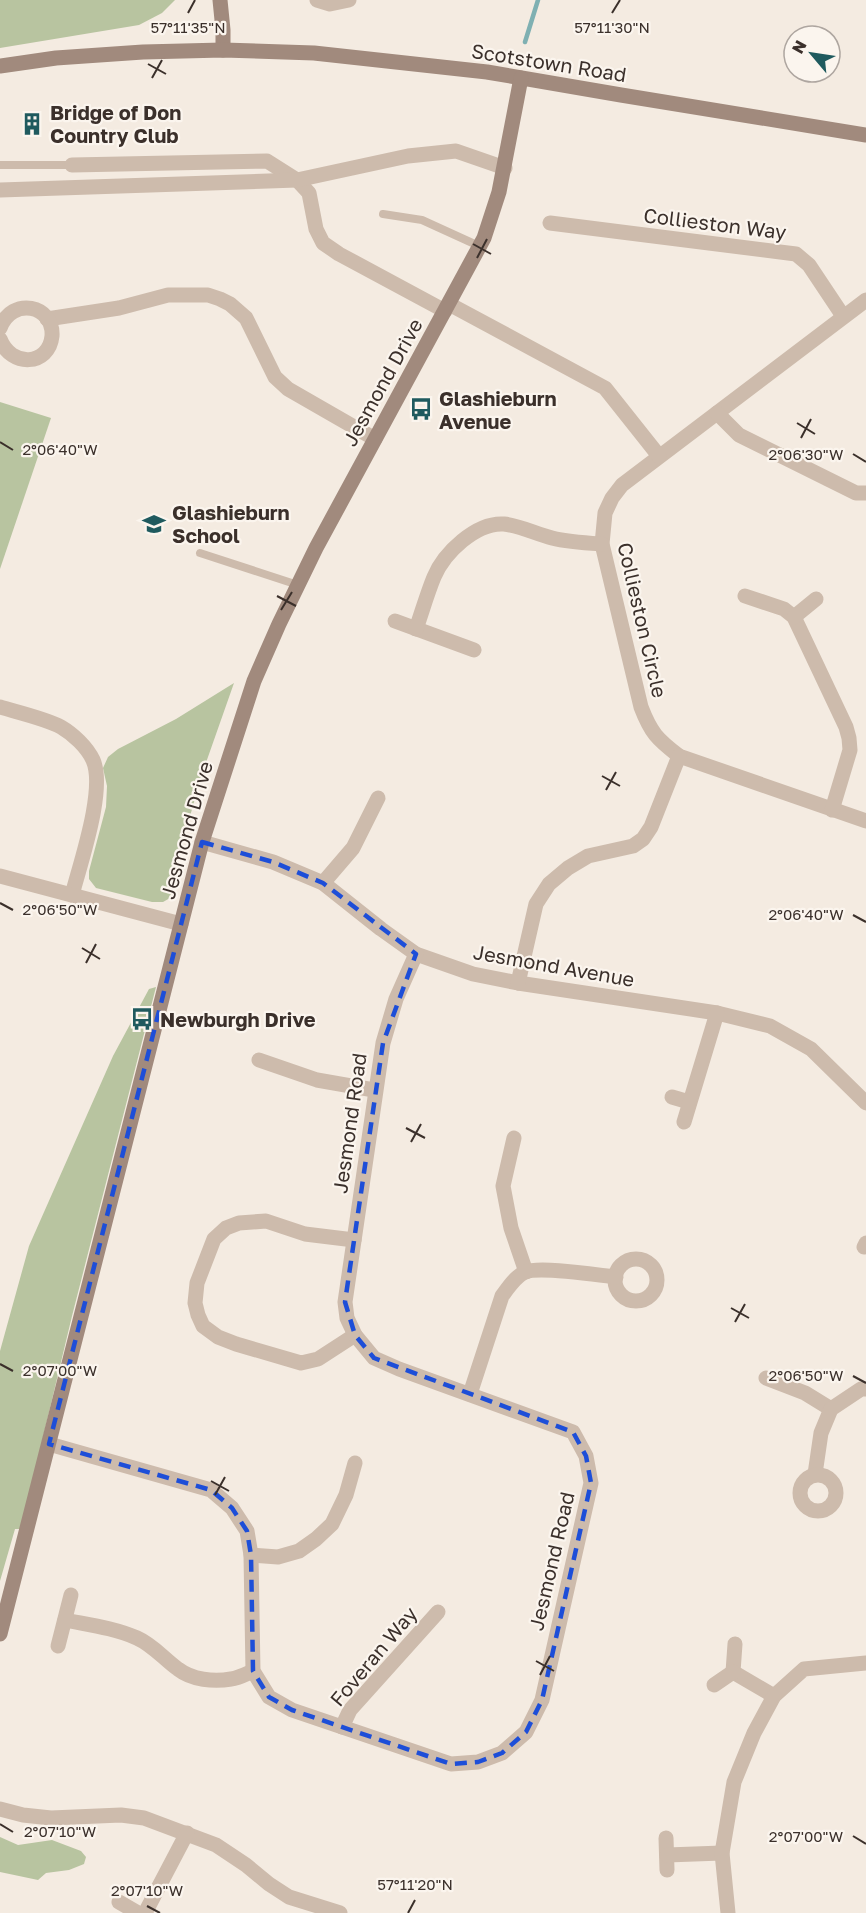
<svg xmlns="http://www.w3.org/2000/svg" width="866" height="1913" viewBox="0 0 866 1913" font-family="'Golos Text',sans-serif">
  <rect width="100%" height="100%" fill="#f4ebe1"/>
  <!-- green -->
  <g fill="#b8c4a0">
    <path d="M0,0H175L162,13L139,25L0,48Z"/>
    <path d="M0,402L51,418L0,569Z"/>
    <path d="M234,683L202,774L181,848L170,898L163,902H152L96,888L89,879V871L106,807L107,786L103,768L108,757L118,749L176,719Z"/>
    <path d="M156,987L72,1316L21,1529H15L0,1581V1351L29,1246L113,1056L149,989Z"/>
    <path d="M0,1837L18,1845L52,1840L81,1851L86,1857L84,1864L69,1870L46,1873L38,1880L0,1872Z"/>
  </g>
  <g fill="none" stroke-linecap="round" stroke-linejoin="round">
    <!-- stream -->
    <path stroke="#7fb0b2" stroke-width="4.5" d="M525,42L538,0"/>
    <!-- lane -->
    <g stroke="#cdbbac" stroke-width="8">
      <path d="M0,165H72"/>
      <path d="M383,214L422,220L479,246"/>
      <path d="M200,553L298,585"/>
    </g>
    <!-- street -->
    <g stroke="#cdbbac" stroke-width="15">
      <path d="M317,0L330,4L349,0"/>
      <path d="M72,165L267,161L297,180L309,193L316,229L323,243L339,254L445,311"/>
      <path d="M0,190L297,180L408,156L456,151L505,168"/>
      <path d="M550,223L796,254L809,265L843,316"/>
      <path d="M866,300L622,485L612,498L605,513L602,544L641,707C651,733 657,739 679,756L866,821"/>
      <path d="M449,304L605,388L659,456"/>
      <path d="M47,319L119,308L168,295H208L220,299L230,304L246,318L275,377L288,389L375,439"/>
      <path d="M0,328C12,296 54,305 52,336C49,366 11,368 0,339"/>
      <path d="M717,413L739,435L856,493H866"/>
      <path d="M745,596L784,609L794,617L846,727L849,738L850,750L832,810"/>
      <path d="M794,617L816,599"/>
      <path d="M395,621L474,650"/>
      <path d="M416,629C422,612 427,594 434,577C444,553 476,522 504,524C521,526 536,534 552,538C568,542 586,543 602,544"/>
      <path d="M0,707C17,712 47,719 61,727C73,734 87,747 93,760C106,789 80,864 72,895"/>
      <path d="M202,842L273,862L323,883L381,929L416,954L473,974L518,983L717,1013L770,1026L811,1049L866,1103"/>
      <path d="M0,876L181,924"/>
      <path d="M323,883L353,848L378,798"/>
      <path d="M518,983L536,904L549,884L568,868L588,856L633,846L643,839L651,827L679,756"/>
      <path d="M259,1060L317,1080L374,1090"/>
      <path d="M672,1097L689,1102"/>
      <path d="M684,1122L717,1013"/>
      <path d="M514,1138L503,1186L511,1228L526,1272"/>
      <path d="M354,1240L305,1234L266,1221L239,1223L226,1228L214,1239L197,1283L195,1303L198,1315L203,1326L218,1337L236,1344L301,1363L318,1359L355,1335"/>
      <path d="M864,1247L866,1243"/>
      <circle cx="636" cy="1280" r="21"/>
      <path d="M766,1378L805,1393L831,1409"/>
      <path d="M470,1394L502,1296C508,1288 516,1276 525,1272C540,1266 597,1275 616,1277"/>
      <path d="M49,1444L211,1490L232,1508L247,1531L251,1555L253,1671L269,1697L292,1710L451,1764L478,1762L502,1753L526,1732L542,1700L591,1483L586,1456L573,1432L399,1369L374,1358L355,1335L347,1318L345,1302L383,1043L396,999L416,954"/>
      <path d="M815,1474L821,1433L831,1409L861,1389H866"/>
      <circle cx="818" cy="1493" r="18"/>
      <path d="M251,1555L278,1557L299,1551L316,1539L332,1524L346,1495L355,1463"/>
      <path d="M65,1620C90,1625 114,1628 137,1638C153,1645 164,1659 178,1669C192,1680 214,1682 231,1679C239,1678 246,1674 253,1671"/>
      <path d="M735,1644L733,1672L774,1696"/>
      <path d="M58,1646L71,1595"/>
      <path d="M714,1685L733,1672"/>
      <path d="M342,1727L350,1710L438,1612"/>
      <path d="M0,1809L23,1815L51,1818L121,1815L144,1818L216,1845L246,1865L269,1884L289,1897L340,1913"/>
      <path d="M666,1838L667,1870"/>
      <path d="M667,1855L722,1853"/>
      <path d="M119,1902L138,1913"/>
      <path d="M145,1913L187,1833"/>
      <path d="M728,1913L722,1853L734,1782L754,1733L774,1696L804,1669L866,1663"/>
    </g>
    <!-- secondary -->
    <g stroke="#a18a7d" stroke-width="15">
      <path d="M220,0L223,30V50"/>
      <path d="M0,66L56,58L143,52L223,50L314,53L487,72L621,95L866,135"/>
      <path d="M0,1634L202,842L254,681L279,624L316,548L484,238L499,192L521,78"/>
    </g>
  </g>
  <!-- marked area -->
  <path fill="none" stroke="#1d4ed8" stroke-width="4.5" stroke-dasharray="12 8" stroke-linejoin="round" d="M202,842L273,862L323,883L416,954L383,1043L345,1302L355,1335L374,1358L573,1432L586,1456L591,1483L542,1700L526,1732L502,1753L478,1762L451,1764L292,1710L269,1697L253,1671L251,1555L247,1531L232,1508L211,1490L49,1444Z"/>
  <!-- ticks -->
  <path fill="none" stroke="#3b302b" stroke-width="2" d="M188,13L195,0M612,13L620,0M148,64L166,74M152,78L162,60M473,244L491,254M477,258L487,239M797,423L815,434M801,438L811,419M0,442L13,450M853,454L866,462M277,596L296,606M281,610L292,592M602,776L620,786M606,790L616,772M0,903L13,910M853,915L866,922M82,948L100,959M86,963L96,944M406,1128L425,1138M411,1142L421,1124M731,1308L749,1318M735,1322L745,1304M0,1364L13,1371M853,1376L866,1383M211,1481L229,1491M215,1495L225,1477M536,1661L554,1671M540,1675L550,1656M0,1824L13,1832M853,1836L866,1844M147,1906L160,1913M408,1913L415,1900"/>
  <!-- icons -->
  <defs>
    <g id="building-bare" transform="scale(1.8)"><path d="M-4-6H4V6H1V3H-1V6H-4ZM-2.5-4.3h1.7v1.8h-1.7ZM.8-4.3h1.7v1.8H.8ZM-2.5-1h1.7V.8h-1.7ZM.8-1h1.7V.8H.8Z" fill="#1f5a5e" stroke="#fbf5ee" stroke-width="2.5" paint-order="stroke"/></g>
    <g id="bus-bare" transform="scale(1.8)"><path d="M-5-6H5V4H4V6H2V4H-2V6H-4V4H-5ZM-3.5-4V0h7V-4ZM-3.5 1.2v1.5H-2V1.2ZM2 1.2v1.5H3.5V1.2Z" fill="#1f5a5e" stroke="#fbf5ee" stroke-width="2.5" paint-order="stroke"/></g>
    <g id="school-bare" transform="scale(1.8)"><path d="M0-5L7-2L0 1L-7-2ZM-4 1L0 2.5L4 1V4Q0 6-4 4Z" fill="#1f5a5e" stroke="#fbf5ee" stroke-width="2.5" paint-order="stroke"/></g>
  </defs>
  <g fill-rule="evenodd">
    <use href="#building-bare" x="32" y="124"/>
    <use href="#bus-bare" x="421" y="409"/>
    <use href="#school-bare" x="154" y="524"/>
    <use href="#bus-bare" x="142" y="1019"/>
  </g>
  <g text-anchor="middle" dominant-baseline="central" stroke-width="4.5" stroke-linejoin="round" paint-order="stroke">
    <!-- street labels -->
    <g font-size="20" fill="#3b302b" stroke="#fbf5ee">
      <text transform="translate(549 62) rotate(9)">Scotstown Road</text>
      <text transform="translate(715 223) rotate(7)">Collieston Way</text>
      <text transform="translate(382 382) rotate(-61)">Jesmond Drive</text>
      <text transform="translate(643 620) rotate(77)">Collieston Circle</text>
      <text transform="translate(186 830) rotate(-74)">Jesmond Drive</text>
      <text transform="translate(554 965) rotate(10)">Jesmond Avenue</text>
      <text transform="translate(349 1123) rotate(-82)">Jesmond Road</text>
      <text transform="translate(551 1561) rotate(-77)">Jesmond Road</text>
      <text transform="translate(373 1656) rotate(-50)">Foveran Way</text>
    </g>
    <!-- poi labels -->
    <g font-size="20" font-weight="bold" fill="#3b302b" stroke="#fbf5ee" text-anchor="start">
      <text x="50" y="112">Bridge of Don<tspan x="50" dy="23">Country Club</tspan></text>
      <text x="439" y="398">Glashieburn<tspan x="439" dy="23">Avenue</tspan></text>
      <text x="172" y="512">Glashieburn<tspan x="172" dy="23">School</tspan></text>
      <text x="160" y="1019">Newburgh Drive</text>
    </g>
  </g>
  <g font-size="15" text-anchor="middle" fill="#3b302b" stroke="#fbf5ee" stroke-width="4.5" stroke-linejoin="round" paint-order="stroke">
    <text x="188" y="33">57°11'35"N</text>
    <text x="612" y="33">57°11'30"N</text>
    <text x="60" y="455">2°06'40"W</text>
    <text x="806" y="460">2°06'30"W</text>
    <text x="60" y="915">2°06'50"W</text>
    <text x="806" y="920">2°06'40"W</text>
    <text x="60" y="1376">2°07'00"W</text>
    <text x="806" y="1381">2°06'50"W</text>
    <text x="60" y="1837">2°07'10"W</text>
    <text x="806" y="1842">2°07'00"W</text>
    <text x="415" y="1890">57°11'20"N</text>
    <text x="147" y="1896">2°07'10"W</text>
  </g>
  <!-- north arrow -->
  <g transform="translate(812 54) rotate(299)"><circle r="28" fill="#fbf5ee" stroke="#aea6a0" stroke-width="1.5"/>
  <path d="M0-4.5L10 22L0 15L-10 22Z" fill="#1f5a5e"/>
  <text y="-9" font-size="16" font-weight="bold" text-anchor="middle" fill="#3b302b">N</text>
  </g>
</svg>
